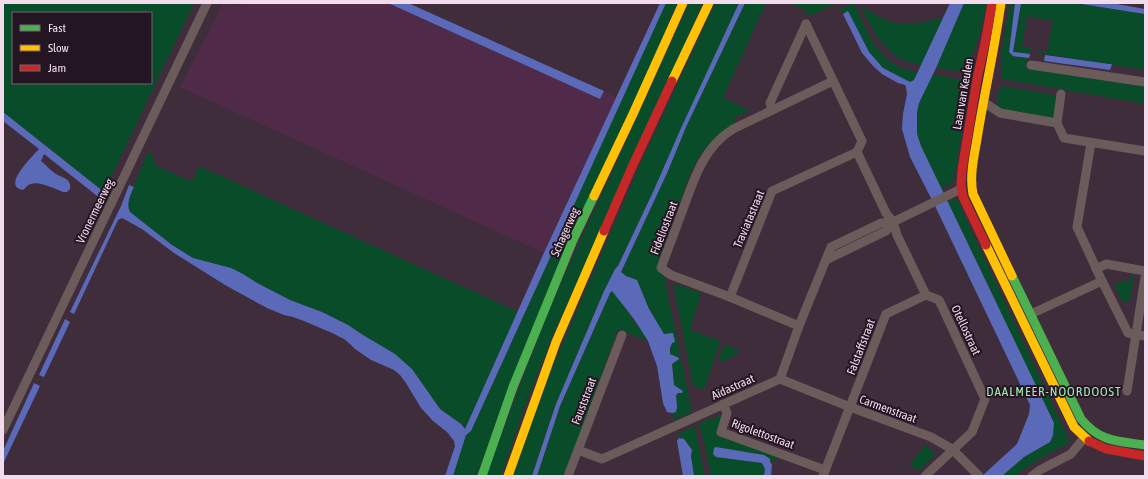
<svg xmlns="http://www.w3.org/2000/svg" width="1148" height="479" viewBox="0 0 1148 479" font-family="'Asap Condensed',sans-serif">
  <rect width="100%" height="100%" fill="#3f2d3c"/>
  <!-- built -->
  <path fill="#4f2a49" d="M243,3H388L600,98L604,91L616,97L544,253L180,87L223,4L232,5H240Z"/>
  <!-- green -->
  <g fill="#094c2a" fill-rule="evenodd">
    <path d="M3,3H194L104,192L3,112ZM13,13H151V83H13Z"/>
    <path d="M666,3H677L476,476H453L466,435L471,431Z"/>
    <path d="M689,3H703L553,335L526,403L501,476H486L548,312Z"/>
    <path d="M715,3H739C699,91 660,179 618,266L615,269L605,289L556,404L532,476H513L552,368L640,165Z"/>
    <path d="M745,3H766L723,98L750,111L733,118L737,124C727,129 717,136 709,144C694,159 686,185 679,205C671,224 664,243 658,263L664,275L692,412L674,420L672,413L676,412L677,407L676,395L678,393H681V389L674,385L672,364L679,357L670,354C670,347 673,340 673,333L664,334L649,309L637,280L626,276L621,272L668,171L686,127Z"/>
    <path d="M790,3H836L810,16L806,14L807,11Z"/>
    <path d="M854,3C864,23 873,51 894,64C901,68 909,70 918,72L913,81L910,82L883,68L869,52L848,12L843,14L840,9Z"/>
    <path d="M964,3H987L979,37L966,72L936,68Z"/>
    <path d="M1010,3H1015L1009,52L1013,56L1027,58L1026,68L1145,87V104L1002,79L1001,54Z"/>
    <path d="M1021,3H1075L1145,14V70L1038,53V50L1047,52L1053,21L1027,16L1022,47L1031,48L1030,54L1013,52Z"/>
    <path d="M860,5C891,27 907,28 943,17L921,65C884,59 875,34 860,5Z"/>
    <path d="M933,74L966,81V110L957,160L958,168H955L953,182L942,189C929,163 908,133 919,102C923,92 928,83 933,74Z"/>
    <path d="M1004,86L1059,96L1055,120L996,109L999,89Z"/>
    <path d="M148,152L153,155L155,165L192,182L199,166L518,312L465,430L461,424L440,409L412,369L348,325L322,312L290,300L259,284L243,274L193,258L172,245L130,212C129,211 128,209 128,207C127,198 144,162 148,152Z"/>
    <path d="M957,198L966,219L1070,442L1065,445L1048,454L1023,470L1016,476H1002L1024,457L1050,442L1054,423L948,202Z"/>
    <path d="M1131,273L1134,274L1130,302L1122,301L1114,285L1122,281L1130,282Z"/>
    <path d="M673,283L701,293L690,330L720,341L704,390L693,386Z"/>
    <path d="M612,290L648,341L618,329L565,476H537L560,406L610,293Z"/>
    <path d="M725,345L741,351L724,362L718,360Z"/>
    <path d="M724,414L719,432L782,457L770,462L714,448L713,454L716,457L762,463L765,469L764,476H711L706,450L699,424Z"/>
    <path d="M695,426L705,476H694L691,456L692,450L684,439L679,438L678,434Z"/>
    <path d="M925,445L936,454L919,471L910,465Z"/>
  </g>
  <!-- water -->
  <g fill="#5a6ab8">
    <path d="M388,3H408L604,91L600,99Z"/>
    <path d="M660,3H666L471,431L466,435L453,476H445L455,446L454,441L447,432L433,421L421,408L406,383L400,375L394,370L371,360L355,349L350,344L344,339L332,333L304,321L293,317L284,315L267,308L225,285L174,253L142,229L122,218L118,220L74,314L70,312L121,206L129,185L134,187C130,195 126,204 130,212L172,245L193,258L231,268L243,274L259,284L290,300L322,312L348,325L363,335L395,354L412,369L440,409L461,424L465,429L542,257Z"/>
    <path d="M739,3H745L686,127L668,171L621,272L626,276L637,280L649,309L664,334L673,333L675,342L672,343L670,348V354L679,358V359L672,364L674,385L683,391L682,393H678L676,395L677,407L676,412L672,413L667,412L663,403L657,366L648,341L634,319L612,291L610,293L560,406L537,476H532L556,404L604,291L615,269L618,266L653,192L682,126Z"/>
    <path d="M950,3H964L936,68L919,103L917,112V134L921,146L1054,423L1053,435L1050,442L1024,457L1002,476H982L1017,444L1029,414L1030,405L936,208L910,157L902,129L903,114L907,94L906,87L905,85L898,83L882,74L873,66L862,53L843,14L848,11L869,52L883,68L910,82L914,80Z"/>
    <path d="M1015,3H1021L1013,52L1030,54L1029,58L1013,56L1009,52Z"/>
    <path d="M1075,3H1111L1145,9V14Z"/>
    <path d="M1045,55L1109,64H1112L1110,70L1044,61Z"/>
    <path d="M3,112L104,192L101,199L44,154L41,161C46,165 51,171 56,174C63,178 72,179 70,189L67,192H63C55,189 39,181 31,184C27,185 26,188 23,190C1,186 33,156 39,149L3,121Z"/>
    <path d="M65,319L70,322L44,377L39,375Z"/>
    <path d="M34,383L40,386L3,464V451Z"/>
    <path d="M679,438L684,439L692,450L691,456L694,476H683L677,441Z"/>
    <path d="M716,447L764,455L770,459V462L772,465L771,476H764L765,469L762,463L716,457L713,454L714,448Z"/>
  </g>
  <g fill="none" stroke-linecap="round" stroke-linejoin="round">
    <!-- street -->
    <g stroke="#6b5c5b" stroke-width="9">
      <path d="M806,24L862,141L857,152L886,213L893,222L897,235L926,295L939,300L985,399L972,432L925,476"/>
      <path d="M1031,65L1145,82"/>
      <path d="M1061,94L1057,123L1064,138L1145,151"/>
      <path d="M988,105L1000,113L1057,123"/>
      <path d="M772,110L770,103L806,24"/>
      <path d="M1091,143L1077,227L1102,281L1128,333L1145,336"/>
      <path d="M826,260L886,231L893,222"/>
      <path d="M1096,269L1106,264L1145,271"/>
      <path d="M730,297L772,191L857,152"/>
      <path d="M1031,314L1102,281"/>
      <path d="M799,326L730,297L671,275L661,268C668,249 675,231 682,212C693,182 703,147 733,129L833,81"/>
      <path d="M780,379L850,407L931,437L952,449L979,476"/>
      <path d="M1127,391L1145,277"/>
      <path d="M723,404L727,413L721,432L825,470"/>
      <path d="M3,430L207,3"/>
      <path d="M578,450L602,459L780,379L799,326L831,247L881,223L893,222L961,189"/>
      <path d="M568,476L622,335"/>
      <path d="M823,476L886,314L926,295"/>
      <path d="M1032,476L1040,470L1071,454L1084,438"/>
    </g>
    <!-- fast -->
    <g stroke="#4caf50" stroke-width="9">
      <path d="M1012,276L1081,419C1100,442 1117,441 1145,445"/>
      <path d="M482,476L513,387L573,240L594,196"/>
    </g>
    <!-- slow -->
    <g stroke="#ffc107" stroke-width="9">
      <path d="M1001,3C995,47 985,90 978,133C975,153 969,174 973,194L1012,276"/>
      <path d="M672,81L709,3"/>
      <path d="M594,196L633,114L683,3"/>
      <path d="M986,245L1074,427L1089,441"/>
      <path d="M508,476L556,342L604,231"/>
    </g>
    <!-- jam -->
    <g stroke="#c62828" stroke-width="9">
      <path d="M604,231L632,167L672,81"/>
      <path d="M986,245L963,197L961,185L962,170L977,79L986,38L992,3"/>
      <path d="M1089,441L1106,449L1145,456"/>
    </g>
  </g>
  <g text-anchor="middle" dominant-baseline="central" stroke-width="4" stroke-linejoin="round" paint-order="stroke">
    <!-- street labels -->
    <g font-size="12" fill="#f1dbed" stroke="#241522">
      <text transform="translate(963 94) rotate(-80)">Laan van Keulen</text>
      <text transform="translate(95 211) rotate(-64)">Vronermeerweg</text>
      <text transform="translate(749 219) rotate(-67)">Traviatastraat</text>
      <text transform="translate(664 228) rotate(-69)">Fideliostraat</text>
      <text transform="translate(565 232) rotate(-66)">Schagerweg</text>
      <text transform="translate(966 330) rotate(65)">Otellostraat</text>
      <text transform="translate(861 347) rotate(-69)">Falstaffstraat</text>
      <text transform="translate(733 387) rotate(-24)">Aïdastraat</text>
      <text transform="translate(584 401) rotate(-69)">Fauststraat</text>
      <text transform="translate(888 409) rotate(20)">Carmenstraat</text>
      <text transform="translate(763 434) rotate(20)">Rigolettostraat</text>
    </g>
    <!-- neighbourhood labels -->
    <g font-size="13" letter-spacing="1" fill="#a1e7b3" stroke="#241522">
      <text x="1054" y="391">DAALMEER-NOORDOOST</text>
    </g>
  </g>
  <!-- border -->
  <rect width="1148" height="479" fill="none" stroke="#f1dbed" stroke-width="8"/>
  <!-- legend -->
  <rect x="12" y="12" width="140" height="72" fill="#241522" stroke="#766473"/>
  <rect x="20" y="25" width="20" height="6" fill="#4caf50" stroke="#766473"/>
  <text x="48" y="32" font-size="12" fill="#f1dbed">Fast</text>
  <rect x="20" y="45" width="20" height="6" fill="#ffc107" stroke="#766473"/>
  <text x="48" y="52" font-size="12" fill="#f1dbed">Slow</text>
  <rect x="20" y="65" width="20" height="6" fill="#c62828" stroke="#766473"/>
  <text x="48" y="72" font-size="12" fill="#f1dbed">Jam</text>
</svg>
